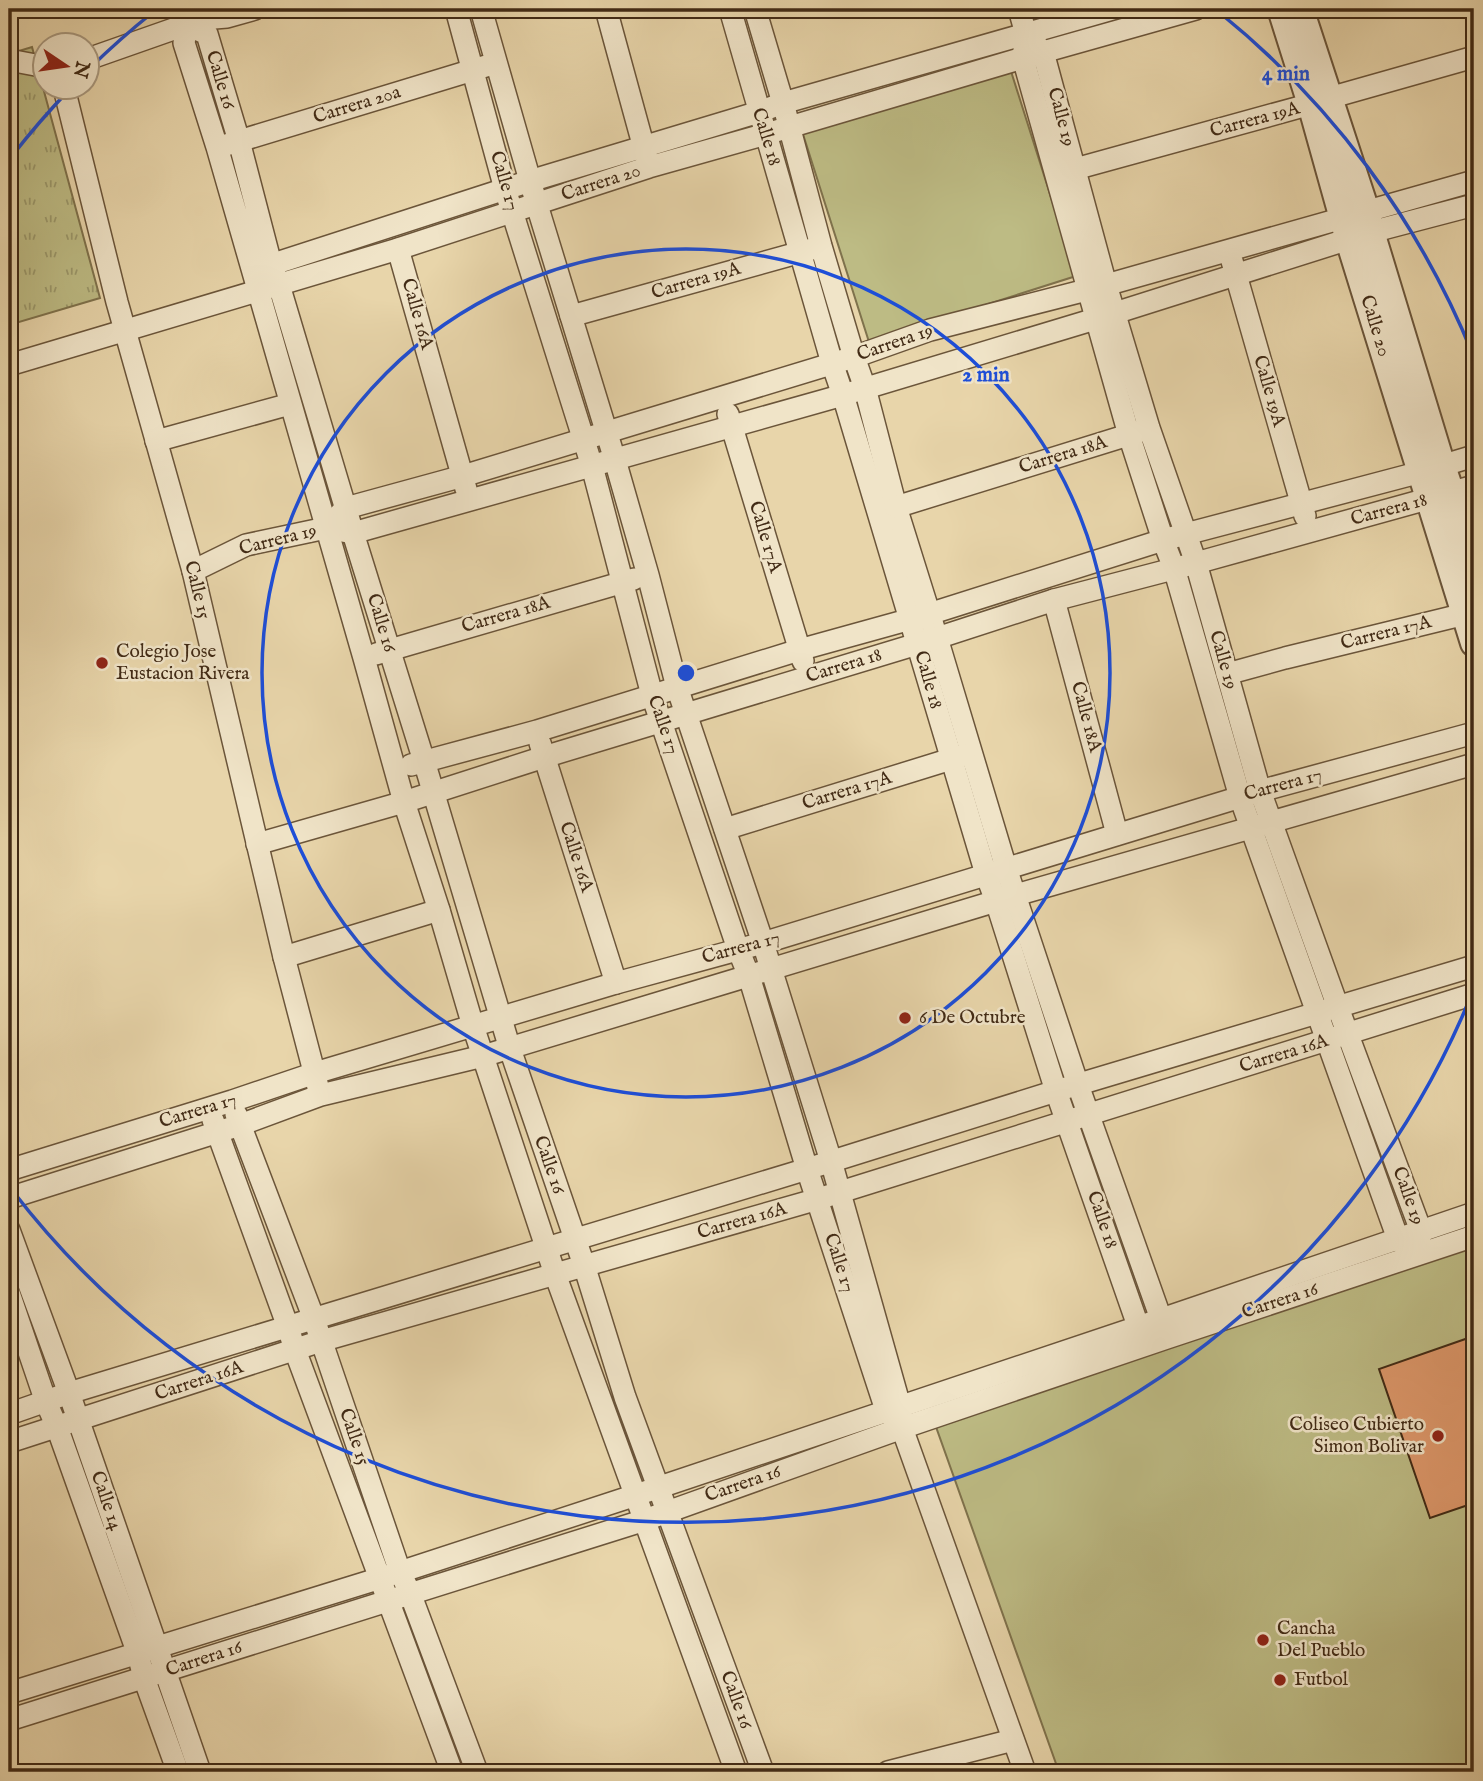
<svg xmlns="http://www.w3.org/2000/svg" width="1483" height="1781" viewBox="0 0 1483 1781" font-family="'IM FELL English',serif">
  <defs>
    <pattern id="grass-tufts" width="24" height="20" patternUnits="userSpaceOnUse" patternTransform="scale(1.75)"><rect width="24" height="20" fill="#bdbb84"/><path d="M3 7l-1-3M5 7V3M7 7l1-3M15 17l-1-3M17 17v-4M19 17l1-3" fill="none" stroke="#9b986b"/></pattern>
  </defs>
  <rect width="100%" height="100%" fill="#e8d5aa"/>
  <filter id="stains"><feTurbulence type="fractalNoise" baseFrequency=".00286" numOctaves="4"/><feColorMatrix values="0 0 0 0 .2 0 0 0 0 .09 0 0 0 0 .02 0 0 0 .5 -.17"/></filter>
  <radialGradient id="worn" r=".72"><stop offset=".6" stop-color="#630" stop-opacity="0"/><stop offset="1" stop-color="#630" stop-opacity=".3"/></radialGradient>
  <!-- grass -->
  <path fill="url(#grass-tufts)" stroke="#7f724c" stroke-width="2" d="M32,47L100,298L9,325V54Z"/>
  <!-- green -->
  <g fill="#bdbb84" stroke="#7f724c" stroke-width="2">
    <path d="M1009,65L1076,276L869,342L802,131Z"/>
    <path d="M1474,1243V1772H1059L935,1424Z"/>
  </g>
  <!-- building -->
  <path fill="#de986b" stroke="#412a15" stroke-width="2" d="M1474,1336V1503L1430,1518L1379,1369Z"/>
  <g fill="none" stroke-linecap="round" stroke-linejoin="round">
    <!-- minor casing -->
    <g stroke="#6b553a" stroke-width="24">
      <g id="minor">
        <path d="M456,9L505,189L592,466L652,695L738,949L749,976L807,1169L886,1410L894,1419"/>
        <path d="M481,9L537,205L615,460L648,575L677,687L763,943L831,1161L900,1406L902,1428L1025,1772"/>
        <path d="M606,9L647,159"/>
        <path d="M730,9L832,363L843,395L986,874L996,901L1056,1091L1143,1340"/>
        <path d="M755,9L783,103L821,246L854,357L865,388L896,507L937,638L1006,868L1078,1085L1166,1333"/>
        <path d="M1019,9L1026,34L1043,52L1106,285L1149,428L1196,563L1260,791L1348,1035L1421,1231L1419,1244"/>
        <path d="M202,19L227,17L255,9"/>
        <path d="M1026,34L1023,58L1129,435L1163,540L1174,568L1240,797L1398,1239L1409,1249"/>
        <path d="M88,59L202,19L211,9"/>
        <path d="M9,60L46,67"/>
        <path d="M64,88L117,302L193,571L284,957L318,1087"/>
        <path d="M226,145L486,66"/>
        <path d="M1075,169L1311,104L1329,98L1474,57"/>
        <path d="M398,249L466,489"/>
        <path d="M1232,261L1305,516"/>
        <path d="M258,269L530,181L759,112L783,103L1113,9"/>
        <path d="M571,316L812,249"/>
        <path d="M9,365L398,249L649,167L766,134L1043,52L1196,9"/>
        <path d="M728,414L803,661"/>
        <path d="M156,441L290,404"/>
        <path d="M896,507L1141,431"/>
        <path d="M337,517L346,508L463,476L854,357L930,330L1106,285L1474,181"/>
        <path d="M193,571L246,545L326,528L353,533L843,395L1115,313L1371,232L1474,205"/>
        <path d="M1054,600L1117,834"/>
        <path d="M376,654L634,579"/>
        <path d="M1227,674L1285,658L1465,614"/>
        <path d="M540,743L616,983"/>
        <path d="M411,765L537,731L799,650L929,614L1163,540L1421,472L1474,456"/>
        <path d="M725,829L964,755"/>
        <path d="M257,844L404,802L544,757L937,638L1054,600L1196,563L1474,486"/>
        <path d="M284,957L439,910"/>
        <path d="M236,1114L314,1319L400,1572L410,1593L477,1772"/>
        <path d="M213,1120L288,1327L295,1350L452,1772"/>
        <path d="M9,1170L232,1101L315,1073L616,983L763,943L1260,791L1474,733"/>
        <path d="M9,1198L240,1125L321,1095L483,1056L1016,895L1474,764"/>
        <path d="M9,1230L69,1393L200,1772"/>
        <path d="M9,1293L46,1402L57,1427L138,1654L144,1678L178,1772"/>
        <path d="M9,1414L69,1393L807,1169L1056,1091L1474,966"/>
        <path d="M9,1442L321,1341L818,1199L1474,994"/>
        <path d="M9,1693L400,1572L636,1495L1162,1319L1474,1213"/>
        <path d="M9,1720L645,1520L902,1428L1167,1338L1474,1236"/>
        <path d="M736,1772L555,1274L473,1026L439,910L404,802L364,658L217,147L184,43L187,25L207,34L239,141L271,264L279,285L353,533L424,761L510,1049L584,1265L625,1397L763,1772"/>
        <path d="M888,1772L1013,1740"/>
      </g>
    </g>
    <!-- tertiary casing -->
    <g stroke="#6b553a" stroke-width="30">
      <g id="tertiary">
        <path d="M1281,9L1311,104L1349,240L1474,643"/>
        <path d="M1300,9L1366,211L1371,232L1442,466L1474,562"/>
      </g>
    </g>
    <!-- minor -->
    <use href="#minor" stroke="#f0e4c8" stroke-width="21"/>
    <!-- tertiary -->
    <use href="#tertiary" stroke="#f0e4c8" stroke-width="26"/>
  </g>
  <!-- distance rings -->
  <g fill="none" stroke="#1d4ed8" stroke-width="3.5">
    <circle cx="686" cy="673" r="424"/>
    <path d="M1473 991A849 849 0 0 1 12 1190M12 156A849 849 0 0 1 70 89M91 67A849 849 0 0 1 152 13M1220 13A849 849 0 0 1 1473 355"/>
  </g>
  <!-- markers -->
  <g fill="#8f2418" stroke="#f0e4c8" stroke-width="2.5">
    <circle cx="102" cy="663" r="7"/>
    <circle cx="905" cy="1018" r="7"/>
    <circle cx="1438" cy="1436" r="7"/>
    <circle cx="1263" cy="1640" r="7"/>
    <circle cx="1280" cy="1680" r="7"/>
  </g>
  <g text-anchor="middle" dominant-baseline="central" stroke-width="5" stroke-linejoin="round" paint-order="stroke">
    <!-- street labels -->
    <g font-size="19" fill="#412a15" stroke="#f0e4c8">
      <text transform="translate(220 80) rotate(73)">Calle 16</text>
      <text transform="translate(357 105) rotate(-17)">Carrera 20a</text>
      <text transform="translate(1061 117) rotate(75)">Calle 19</text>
      <text transform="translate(1255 120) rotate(-15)">Carrera 19A</text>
      <text transform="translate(766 137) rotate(73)">Calle 18</text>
      <text transform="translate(504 181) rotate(74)">Calle 17</text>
      <text transform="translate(601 183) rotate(-18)">Carrera 20</text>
      <text transform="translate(696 281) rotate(-16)">Carrera 19A</text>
      <text transform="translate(417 314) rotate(74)">Calle 16A</text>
      <text transform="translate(1375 326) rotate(73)">Calle 20</text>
      <text transform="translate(895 343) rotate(-19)">Carrera 19</text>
      <text transform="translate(1269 391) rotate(74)">Calle 19A</text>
      <text transform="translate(1063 455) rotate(-17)">Carrera 18A</text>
      <text transform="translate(1389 510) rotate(-15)">Carrera 18</text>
      <text transform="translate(765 537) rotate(73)">Calle 17A</text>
      <text transform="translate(278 540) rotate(-14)">Carrera 19</text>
      <text transform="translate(197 590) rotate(76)">Calle 15</text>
      <text transform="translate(506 615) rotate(-16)">Carrera 18A</text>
      <text transform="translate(381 623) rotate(73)">Calle 16</text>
      <text transform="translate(1386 633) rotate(-14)">Carrera 17A</text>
      <text transform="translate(1223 660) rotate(74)">Calle 19</text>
      <text transform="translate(844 666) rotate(-17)">Carrera 18</text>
      <text transform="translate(928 680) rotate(74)">Calle 18</text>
      <text transform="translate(1086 717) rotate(75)">Calle 18A</text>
      <text transform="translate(663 725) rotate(71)">Calle 17</text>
      <text transform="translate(1283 785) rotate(-15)">Carrera 17</text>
      <text transform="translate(847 791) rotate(-17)">Carrera 17A</text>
      <text transform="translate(576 857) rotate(72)">Calle 16A</text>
      <text transform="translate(741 948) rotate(-15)">Carrera 17</text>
      <text transform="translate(1284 1054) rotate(-17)">Carrera 16A</text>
      <text transform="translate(198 1111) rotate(-17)">Carrera 17</text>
      <text transform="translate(549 1165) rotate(71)">Calle 16</text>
      <text transform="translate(1408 1196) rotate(70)">Calle 19</text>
      <text transform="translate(1102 1220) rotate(71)">Calle 18</text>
      <text transform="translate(742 1221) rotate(-16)">Carrera 16A</text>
      <text transform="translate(839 1263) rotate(72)">Calle 17</text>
      <text transform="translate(1280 1301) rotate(-18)">Carrera 16</text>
      <text transform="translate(199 1381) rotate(-18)">Carrera 16A</text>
      <text transform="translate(354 1437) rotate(71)">Calle 15</text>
      <text transform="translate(743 1484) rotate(-19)">Carrera 16</text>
      <text transform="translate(106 1501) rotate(71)">Calle 14</text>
      <text transform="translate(204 1659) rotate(-18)">Carrera 16</text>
      <text transform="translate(736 1700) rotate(70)">Calle 16</text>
    </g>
    <!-- poi labels -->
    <g font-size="19" fill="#412a15" stroke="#f0e4c8" text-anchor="start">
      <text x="116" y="652">Colegio Jose<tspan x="116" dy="22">Eustacion Rivera</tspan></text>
      <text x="919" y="1018">6 De Octubre</text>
      <text x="1424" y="1425" text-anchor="end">Coliseo Cubierto<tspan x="1424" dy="22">Simon Bolivar</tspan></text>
      <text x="1277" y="1629">Cancha<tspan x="1277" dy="22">Del Pueblo</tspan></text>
      <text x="1294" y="1680">Futbol</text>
    </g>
  </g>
  <circle cx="686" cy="673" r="10" fill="#1d4ed8" stroke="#f0e4c8" stroke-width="3.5"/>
  <g font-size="21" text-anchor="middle" font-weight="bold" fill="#1d4ed8" stroke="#f0e4c8" stroke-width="5" stroke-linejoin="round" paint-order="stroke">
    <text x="1286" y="80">4 min</text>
    <text x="986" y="381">2 min</text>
  </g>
  <!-- margin -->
  <rect width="1483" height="1781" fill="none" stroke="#e8d5aa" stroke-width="35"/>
  <rect x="10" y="10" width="1462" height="1760" fill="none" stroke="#412a15" stroke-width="3.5"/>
  <rect x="18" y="18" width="1448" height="1746" fill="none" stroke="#412a15" stroke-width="2"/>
  <!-- north arrow -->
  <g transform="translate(66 66) rotate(103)"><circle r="33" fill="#f0e4c8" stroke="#aa9a80" stroke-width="2"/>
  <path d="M0-5L12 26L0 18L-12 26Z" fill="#8f2418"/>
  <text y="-10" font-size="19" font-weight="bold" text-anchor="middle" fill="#412a15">N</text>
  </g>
  <rect width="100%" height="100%" filter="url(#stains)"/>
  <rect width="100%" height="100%" fill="url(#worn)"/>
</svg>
